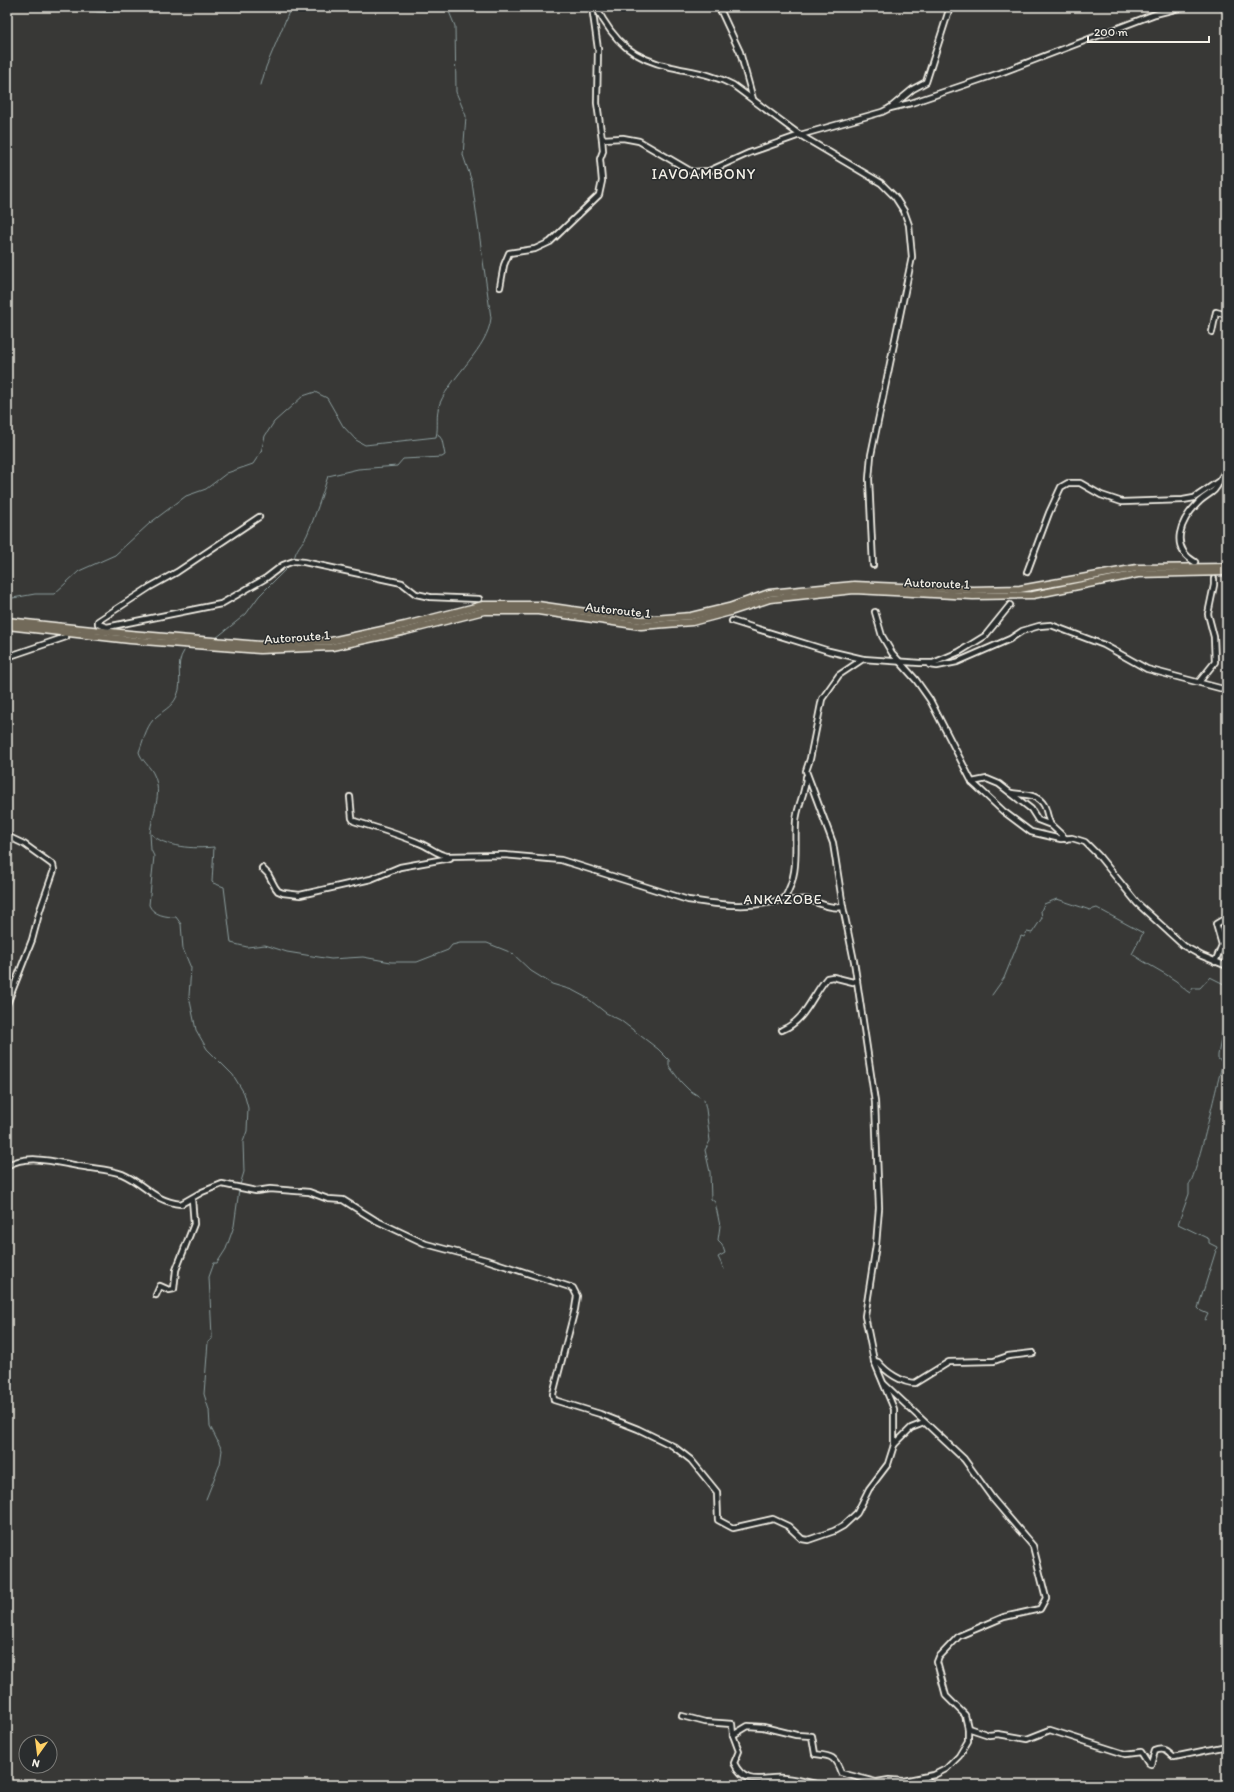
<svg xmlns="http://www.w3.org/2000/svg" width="1234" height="1792" viewBox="0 0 1234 1792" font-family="Itim,sans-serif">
  <rect width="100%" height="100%" fill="#383836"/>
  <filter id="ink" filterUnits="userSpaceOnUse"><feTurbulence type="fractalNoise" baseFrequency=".025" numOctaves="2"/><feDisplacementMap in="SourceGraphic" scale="8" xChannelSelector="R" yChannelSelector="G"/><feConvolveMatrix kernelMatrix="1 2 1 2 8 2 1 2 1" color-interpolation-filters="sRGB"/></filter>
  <g filter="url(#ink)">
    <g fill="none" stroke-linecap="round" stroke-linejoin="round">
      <!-- stream -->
      <g stroke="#8d9e9e" stroke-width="1">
        <path d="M82,7C95,14 117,15 129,7"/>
        <path d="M261,85L266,67L291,7"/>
        <path d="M294,560C295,549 303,543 307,535C315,517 322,495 328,476L358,469L397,466L403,459L442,457L445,455L442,440L438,434"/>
        <path d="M7,599L35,594H54L79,571L115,555L150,523L186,496L206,489L227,473L253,464L261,452L265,436L274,422L303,396L315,392L327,398L343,426L356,440L365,445L436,437C439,426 435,415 440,403C452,375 488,348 491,318L472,182L463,155L466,116L456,92L455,26L447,7"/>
        <path d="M216,638L246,614L259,596L290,565"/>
        <path d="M184,651C174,665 184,681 177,696C172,708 161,711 153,720C146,728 143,741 139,752C141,760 151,767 154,775C163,794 152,814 150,833C165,848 194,849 214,847L212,882L213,883L224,887L231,943L247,947L265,945L287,952L331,959L363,957L391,962H417L448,950L452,945L460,943H487L512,953L531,971L552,984L572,990L587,998L606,1013L620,1020L658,1049L669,1060V1066L681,1082L689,1090L700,1097"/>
        <path d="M150,833L151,850L154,856L149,905C153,915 166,917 176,917L181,924L183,949L191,968L189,996L196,1030L207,1049L233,1075L244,1093L248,1108L247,1131L243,1142L244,1172L240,1185"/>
        <path d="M992,995L1004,978L1021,936L1024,937L1027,932L1032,933L1042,918L1041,911L1044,904L1057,899L1090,910L1097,908L1143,933L1132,954C1146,964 1162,971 1176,981C1182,985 1184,990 1190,993L1193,988H1200L1210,977L1224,984L1227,977"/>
        <path d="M704,1100L706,1109L710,1141L705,1150L710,1172L711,1199L715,1202L720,1226L718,1240L722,1244L725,1253L718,1257L724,1269"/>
        <path d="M1205,1320L1208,1314L1201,1311L1198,1308L1217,1247L1209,1243V1239L1178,1224L1189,1194V1184C1196,1180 1218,1078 1223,1062L1218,1059V1055L1227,1008"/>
        <path d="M206,1499L220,1464L222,1450L210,1426L209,1410L204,1394L208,1342L212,1339V1336L209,1277L214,1263H217L226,1249L234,1226L239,1190"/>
      </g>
      <!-- minor casing -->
      <g stroke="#f4f1e8" stroke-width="8">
        <g id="minor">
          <path d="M592,7L598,49L597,103L602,139L623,138L639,141L692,172L709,171L749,153L800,135L882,112L890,108L913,89L926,82L950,7"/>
          <path d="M596,7C614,42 633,59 671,67C693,72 713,74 733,85L800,135L881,183L895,197L904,211L909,225L912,257L871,455L869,479L873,565"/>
          <path d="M719,7L740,52L753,99"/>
          <path d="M1222,7L1227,8"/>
          <path d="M890,108L911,103L1000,73L1155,14L1183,7"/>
          <path d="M500,287L504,265L509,253L535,249L550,242L599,195L602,181L600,159L603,151L602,139"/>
          <path d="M1212,332L1216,312L1227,315"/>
          <path d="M259,517L177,572L150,587L98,621V624L107,627L221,604L266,578L283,565L294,561L304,562L402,583L416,594L430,597L479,599"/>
          <path d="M1195,562C1169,547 1180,521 1198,503C1205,495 1216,493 1219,482"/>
          <path d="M1027,572L1049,513L1061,487L1068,483H1080L1101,495L1122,502L1183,500L1194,498L1219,481L1227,469"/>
          <path d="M875,612L882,636L892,653L916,680L930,700L972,782L1003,811L1031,832L1061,839L1072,838L1085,842L1098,855L1137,903L1184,946L1202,956L1227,966"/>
          <path d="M732,621L829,651L863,659"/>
          <path d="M7,657L66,637"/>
          <path d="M930,665L937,666L957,662L1010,639L1022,631L1039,626L1051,625L1104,645L1147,669L1227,690"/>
          <path d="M1199,682L1215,662L1214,637L1208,614L1214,585V579"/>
          <path d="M972,782L987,779L999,784L1031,809L1038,820L1051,825L1066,839"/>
          <path d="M1011,793C1023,795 1037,793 1044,805C1047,810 1047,817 1050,823"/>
          <path d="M350,797L352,818L354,821C376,828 398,834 419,843C430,847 436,854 447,856L504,855L561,860L688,900C721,905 752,909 784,899C792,903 800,898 809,900C820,903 830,909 843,907"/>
          <path d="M7,836L24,844L53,865L54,870L40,910L32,940L7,1004"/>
          <path d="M262,868L268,874L275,887L278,891L283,893L300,895L371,879L400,867L450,858"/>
          <path d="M784,899C800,873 794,850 796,821C797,806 806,792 806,777"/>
          <path d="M1215,962L1222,945L1216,924L1226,918L1227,914"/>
          <path d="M782,1030C806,1020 811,997 827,978L833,977L853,982L857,980"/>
          <path d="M7,1166C29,1152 62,1164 85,1167C97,1169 111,1170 122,1174C145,1184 153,1201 181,1204L202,1192L222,1184L256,1191L270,1189L309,1192L328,1199L343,1200L375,1220L426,1244L490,1261L573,1288L577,1296L575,1309L553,1394L554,1400L600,1414L638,1429L673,1446L691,1460L717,1492L718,1520L733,1528L773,1519L788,1526L802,1539L808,1540L834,1531L843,1526L857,1513L869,1489L888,1464L894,1445V1409L874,1361L865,1316L876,1245L879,1208L875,1102L854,961L843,907L833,843L806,771L810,759L822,699L839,675L863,659L920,663H933L945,658L959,652L985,636L1010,605"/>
          <path d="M156,1295L160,1286L169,1290L174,1289L176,1270L194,1224L192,1199"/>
          <path d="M874,1361L878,1362C886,1372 902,1383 915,1383L949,1362L994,1361L1008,1356L1033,1353"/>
          <path d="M894,1445L911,1428L924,1423"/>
          <path d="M682,1716L705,1722L732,1724L733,1735L739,1751L734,1763C746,1788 764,1776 783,1778C795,1779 808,1782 820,1785"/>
          <path d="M968,1728L989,1735L998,1734L1027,1739L1050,1730L1125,1754L1141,1752L1148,1763L1151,1764L1155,1751C1164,1747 1168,1751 1174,1757L1227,1746"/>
          <path d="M733,1735L748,1726L763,1727L796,1735L812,1736L815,1754C832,1756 835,1756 841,1773L876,1782"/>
          <path d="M859,1785L889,1780L903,1781L934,1775L946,1769L959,1756L968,1741V1728L965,1715L946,1696L937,1662L939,1657L959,1636L1004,1617L1040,1609L1046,1598L1033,1546L993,1499L964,1459L884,1384"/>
        </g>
      </g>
      <!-- major casing -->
      <g stroke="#f4f1e8" stroke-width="9">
        <g id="major">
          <path d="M7,621L130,634L260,645L331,641L405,625L483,605H538L641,620L691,616L729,607L769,593L854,585L973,590L1020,589L1137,568L1227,567"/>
          <path d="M7,626L130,640L260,650L332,647L406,631L484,611H538L641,626L692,622L730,612L770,599L854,590L973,596L1033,595L1138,574L1227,572"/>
        </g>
      </g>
      <!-- minor -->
      <use href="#minor" stroke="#2a2d2e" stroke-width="4.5"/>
      <!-- major -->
      <use href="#major" stroke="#726b5a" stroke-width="6"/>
    </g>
  </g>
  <g text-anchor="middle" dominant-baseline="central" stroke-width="3" stroke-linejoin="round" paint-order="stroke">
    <!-- street labels -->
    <g font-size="13" fill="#f4f1e8" stroke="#2a2d2e">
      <text transform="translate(937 583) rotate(2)">Autoroute 1</text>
      <text transform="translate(618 610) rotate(6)">Autoroute 1</text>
      <text transform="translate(297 637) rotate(-4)">Autoroute 1</text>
    </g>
    <!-- neighbourhood labels -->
    <g font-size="14" letter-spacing="1" fill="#f4f1e8" stroke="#2a2d2e">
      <text x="783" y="899">ANKAZOBE</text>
    </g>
    <!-- quarter labels -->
    <g font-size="15" letter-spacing="1" fill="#f4f1e8" stroke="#2a2d2e">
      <text x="704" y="174">IAVOAMBONY</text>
    </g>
  </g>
  <!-- margin -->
  <rect width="1234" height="1792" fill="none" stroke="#2a2d2e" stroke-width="24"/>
  <rect x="12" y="12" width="1210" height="1768" fill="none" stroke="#f4f1e8" stroke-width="1.5" filter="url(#ink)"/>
  <!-- north arrow -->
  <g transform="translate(38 1754) rotate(194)"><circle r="19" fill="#2a2d2e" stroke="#7b7b78"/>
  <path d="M0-3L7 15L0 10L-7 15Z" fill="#ffd166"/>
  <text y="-6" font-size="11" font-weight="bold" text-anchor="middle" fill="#f4f1e8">N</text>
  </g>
  <!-- scale -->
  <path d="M1088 36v6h121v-6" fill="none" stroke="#f4f1e8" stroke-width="2"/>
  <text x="1094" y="36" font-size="12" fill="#f4f1e8" stroke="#2a2d2e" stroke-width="3" paint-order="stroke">200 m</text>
</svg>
